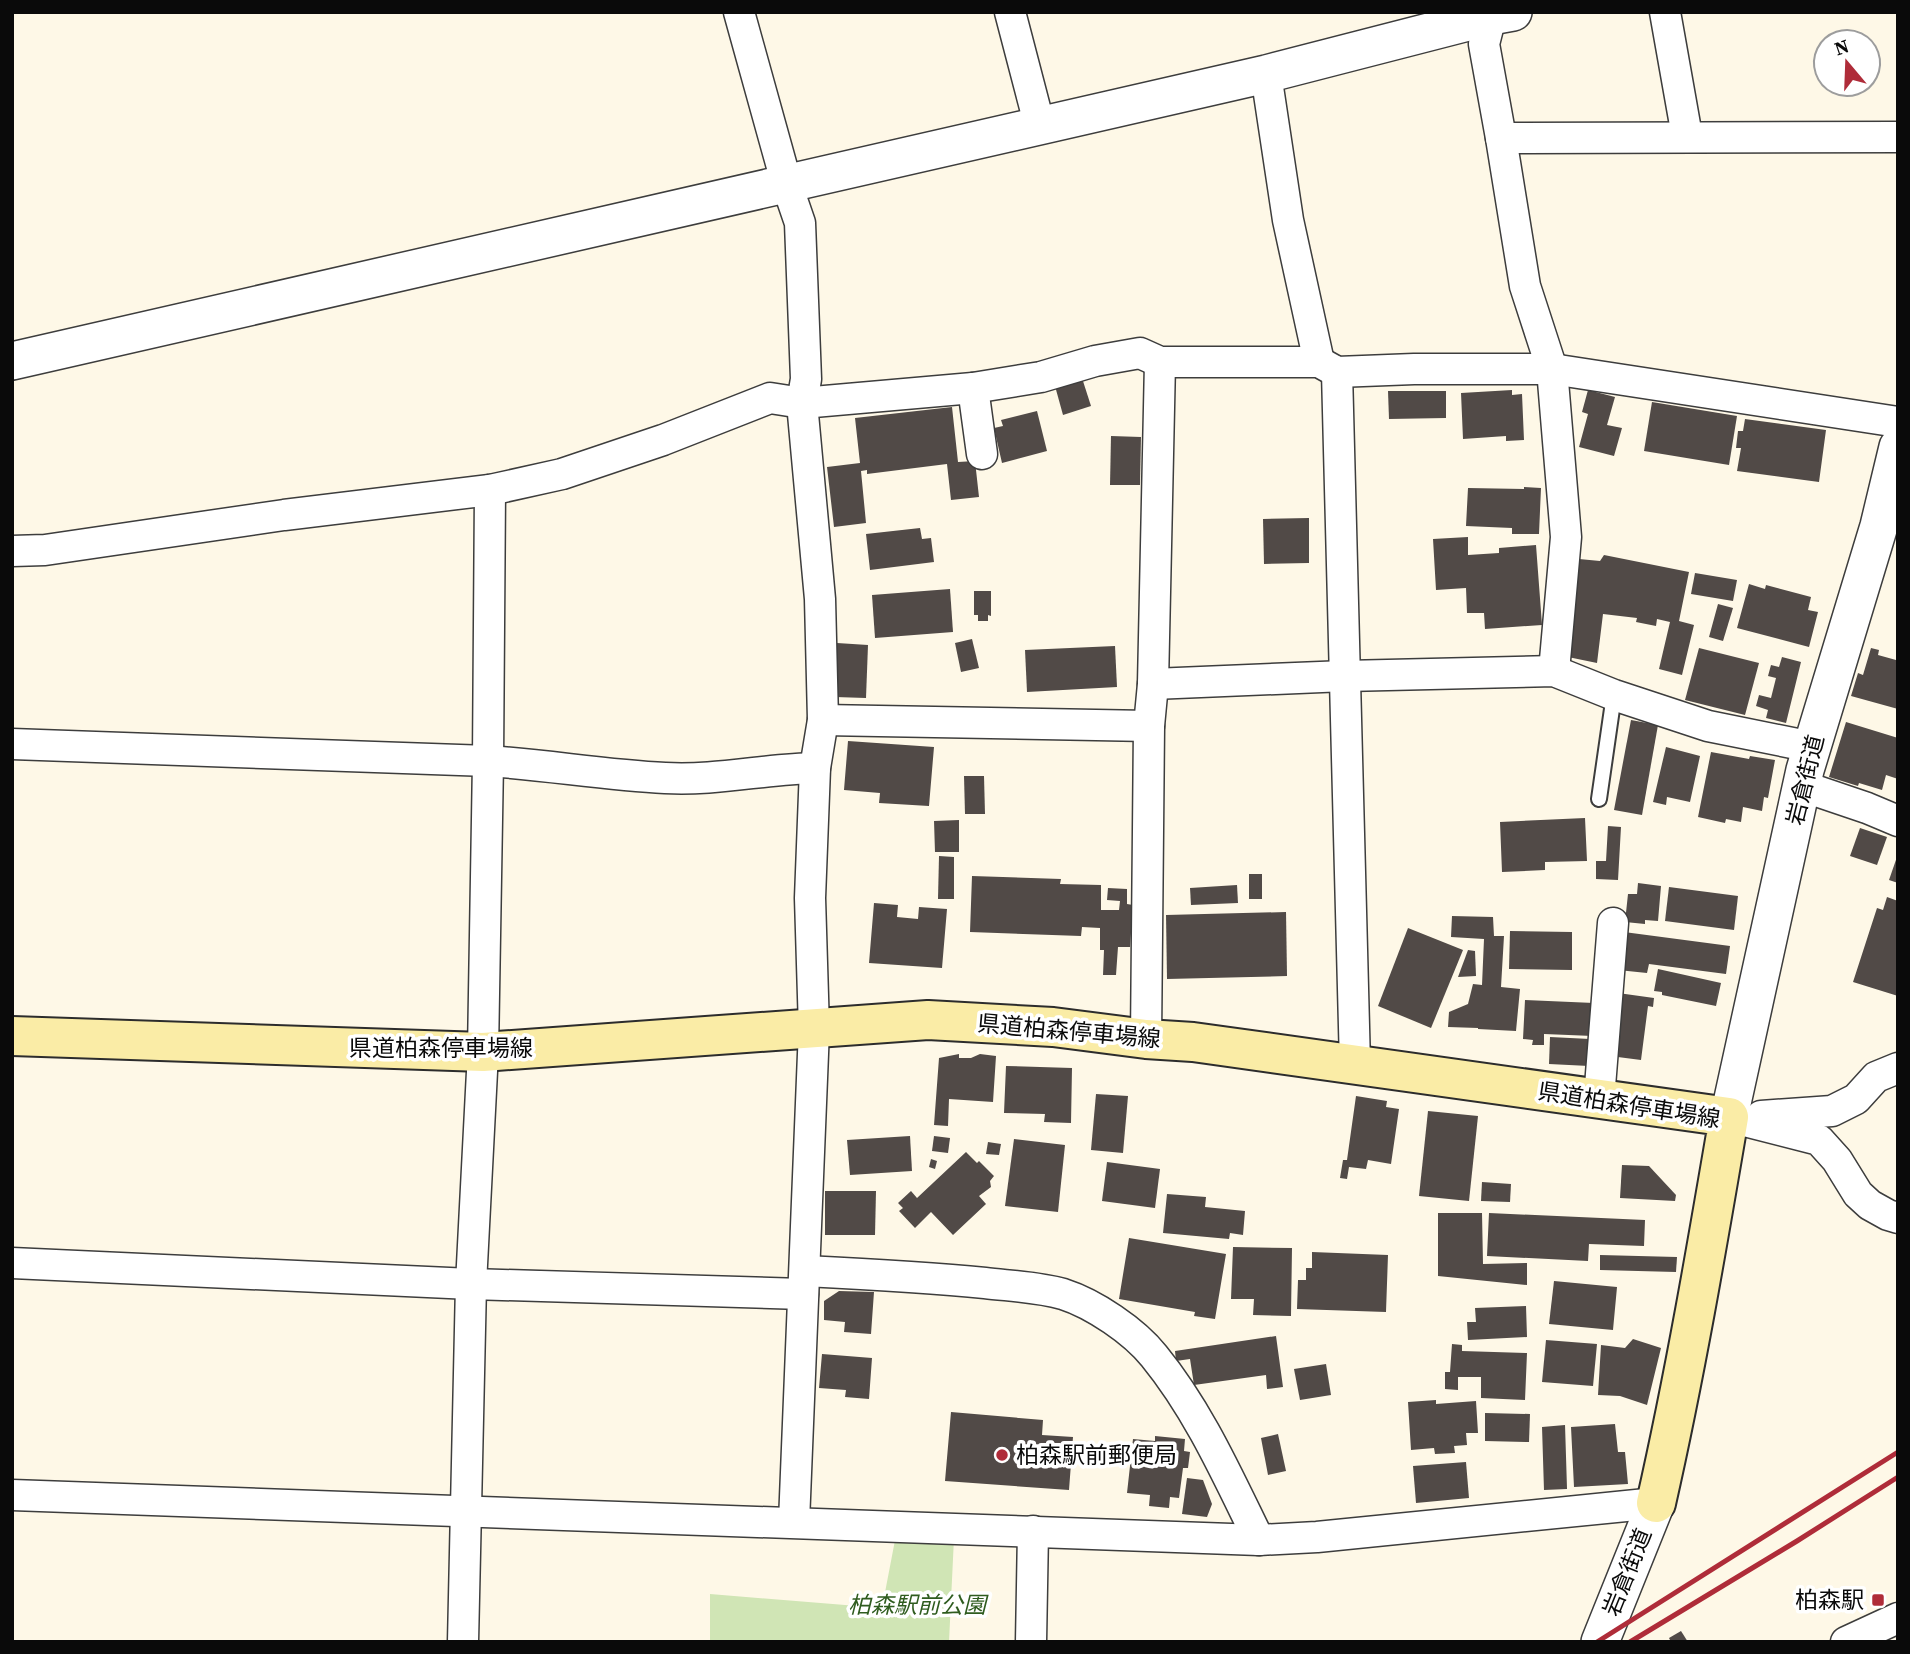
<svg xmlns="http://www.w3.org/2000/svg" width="1910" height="1654" viewBox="0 0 1910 1654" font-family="'Source Serif 4','Noto Sans JP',serif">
  <rect width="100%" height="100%" fill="#fef8e7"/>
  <!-- green -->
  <path fill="#d0e5b5" d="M896,1535L954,1538L949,1642H710V1594L882,1608Z"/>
  <!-- building -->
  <g fill="#514a47">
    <path d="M1082,378L1091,406L1063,415L1055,386Z"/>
    <path d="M1512,390V395L1522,394L1524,440L1506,441V436L1463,439L1461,393Z"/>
    <path d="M1588,390L1615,397L1607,425L1622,428L1614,456L1579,447L1588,414L1582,412Z"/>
    <path d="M1388,391H1446V418L1389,419Z"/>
    <path d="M1652,402L1737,416L1729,465L1644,451Z"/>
    <path d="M952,407L958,462L975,461L979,497L951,500L947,464L867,474V470L861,471L866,523L834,527L827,467L860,463L855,418Z"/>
    <path d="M1037,411L1047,451L1002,463L994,428L1003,426L1001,420Z"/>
    <path d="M1745,419L1826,430L1819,482L1737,471L1741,448H1736L1738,431H1743Z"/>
    <path d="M1111,436L1141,437L1140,485H1110Z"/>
    <path d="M1524,487L1541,488L1539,534H1512V528L1466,526L1468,488L1524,489Z"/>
    <path d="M1309,518V563L1264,564L1263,519Z"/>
    <path d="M920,528L922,539L931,538L934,562L870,570L866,534Z"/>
    <path d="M1468,537V555L1499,553V548L1536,545L1542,625L1485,629L1484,613H1467L1466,588L1436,590L1433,539Z"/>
    <path d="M1604,555L1689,572L1679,621L1694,625L1682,675L1659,669L1670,622L1657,619L1656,626L1636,622L1637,618L1603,614L1597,663L1568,657L1575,604L1574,595L1579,559L1600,561Z"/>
    <path d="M1695,573L1737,580L1733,601L1691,594Z"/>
    <path d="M1749,584L1765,589L1766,585L1811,597L1808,610L1818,612L1809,647L1737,628Z"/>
    <path d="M950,589L953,632L875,638L872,595Z"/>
    <path d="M974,591H991V616L988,615V621H978V615H974Z"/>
    <path d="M1718,604L1733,608L1723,641L1709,637Z"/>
    <path d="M972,639L979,668L961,672L955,643Z"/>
    <path d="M837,643L868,645L866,698L835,697Z"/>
    <path d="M1115,646L1117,687L1027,692L1025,650Z"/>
    <path d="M1699,648L1759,663L1745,715L1685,700Z"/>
    <path d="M1871,648L1879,650L1878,655L1896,660L1898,654V709L1851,696L1858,673L1863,675Z"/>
    <path d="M1782,657L1801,662L1786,723L1766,718L1768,710L1756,706L1759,695L1771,698L1776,678L1768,676L1771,665L1779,667Z"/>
    <path d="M1631,720L1658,725L1642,815L1614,810Z"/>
    <path d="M1846,722L1898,738V779L1886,775L1882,790L1859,783L1858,786L1829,777Z"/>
    <path d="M848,741L934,747L929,806L879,803L880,793L844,790Z"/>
    <path d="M1666,747L1700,756L1690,802L1667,797L1666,805L1653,802Z"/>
    <path d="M1711,752L1749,759L1750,756L1775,760L1768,798L1764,797L1762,811L1743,807L1741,822L1726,819L1725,823L1698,817Z"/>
    <path d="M964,776H984L985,814H965Z"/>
    <path d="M1585,818L1587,861L1545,862V870L1502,872L1500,822Z"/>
    <path d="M959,820V852H935L934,821Z"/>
    <path d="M1608,826L1621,827L1618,880L1596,879V861H1606Z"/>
    <path d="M1860,828L1887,837L1877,865L1850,856Z"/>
    <path d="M1898,854V883L1889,880Z"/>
    <path d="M939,856L954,857V899H938Z"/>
    <rect x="1249" y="874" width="13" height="25"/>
    <path d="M972,876L1061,879L1060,884L1101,885V910H1119L1120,901L1107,900L1108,888L1127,889V904L1133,905L1130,947H1118L1116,975H1103L1104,950H1100V928L1082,927L1081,936L970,932Z"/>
    <path d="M1638,883L1661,886L1658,921L1645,920V924L1625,922L1628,894H1637Z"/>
    <path d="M1237,885L1238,903L1191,905L1190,888Z"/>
    <path d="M1669,887L1738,896L1734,930L1665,921Z"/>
    <path d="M1887,897L1898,901V996L1853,982L1877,908L1883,910Z"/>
    <path d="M874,903L898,905L897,917L918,919L919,907L947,909L942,968L869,963Z"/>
    <path d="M1286,912L1287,976L1167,979L1166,915Z"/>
    <path d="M1452,916L1493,917L1494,936H1504L1501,987L1520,989L1516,1031L1478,1029V1028L1448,1027L1449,1012L1468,1004L1473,984L1482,985L1484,939L1451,937Z"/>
    <path d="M1408,928L1463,950L1431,1028L1378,1006Z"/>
    <path d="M1510,931L1572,932V970L1509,969Z"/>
    <path d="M1624,932L1730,946L1726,974L1649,964L1647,973L1618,970Z"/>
    <path d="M1468,950L1475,951L1476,976L1458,977Z"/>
    <path d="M1658,969L1721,983L1716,1006L1662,995V992L1654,991Z"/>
    <path d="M1618,993L1654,998L1653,1007L1648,1006L1641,1060L1610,1056Z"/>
    <path d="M1525,1000L1594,1003L1593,1036L1544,1034V1045H1532L1533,1040L1523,1039Z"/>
    <path d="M1550,1037L1590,1039L1589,1066L1549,1064Z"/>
    <path d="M959,1054V1058H971L980,1054L996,1056L993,1102L949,1099L948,1126L934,1125L939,1058Z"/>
    <path d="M1006,1066L1072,1068L1071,1123L1044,1122L1045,1114L1004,1113Z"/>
    <path d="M1096,1094L1128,1096L1123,1153L1091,1150Z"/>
    <path d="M1356,1096L1387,1101L1386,1107L1399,1109L1391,1164L1368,1160L1366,1169L1349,1167L1347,1179L1340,1178L1343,1160H1347Z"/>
    <path d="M1428,1111L1478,1116L1469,1201L1419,1196Z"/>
    <path d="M910,1136L912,1171L850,1175L847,1140Z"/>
    <path d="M934,1136L950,1138L948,1153L932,1151Z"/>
    <path d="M1014,1139L1065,1145L1058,1212L1005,1206Z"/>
    <path d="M988,1142L1001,1144L999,1155L986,1154Z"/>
    <path d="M966,1152L977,1163L979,1161L994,1176L990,1181L991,1187L979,1196L986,1204L953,1235L931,1212L915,1228L899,1211L903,1208L898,1203L911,1191L917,1198Z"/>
    <path d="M931,1159L937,1161L935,1169L929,1167Z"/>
    <path d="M1107,1162L1160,1169L1155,1208L1102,1201Z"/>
    <path d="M1622,1165L1649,1166L1676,1195L1675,1201L1620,1198Z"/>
    <path d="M1482,1182L1511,1184L1510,1202L1481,1201Z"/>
    <path d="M825,1191H876L875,1235H825Z"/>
    <path d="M1167,1194L1206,1197L1205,1207L1245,1211L1243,1235L1230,1233L1229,1239L1163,1233Z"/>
    <path d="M1438,1213H1482L1483,1264L1527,1263V1285L1438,1276Z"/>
    <path d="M1489,1213L1645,1220L1644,1246L1589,1244L1588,1261L1487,1256Z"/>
    <path d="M1129,1238L1226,1254L1215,1319L1194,1316L1195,1312L1119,1299Z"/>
    <path d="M1233,1247L1292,1248L1291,1316L1253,1315L1254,1299H1231Z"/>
    <path d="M1312,1252L1388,1255L1386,1312L1297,1309L1298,1280H1306V1268H1312Z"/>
    <path d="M1600,1255L1677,1257L1676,1272L1600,1270Z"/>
    <path d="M1554,1281L1617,1287L1613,1330L1549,1324Z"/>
    <path d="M839,1291L874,1292L871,1334L844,1332L845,1322L824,1320V1301Z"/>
    <path d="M1526,1306L1527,1337L1468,1340L1467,1322H1476L1475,1308Z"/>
    <path d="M1276,1336L1283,1387L1267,1389L1266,1375L1194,1385L1190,1359L1176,1361L1175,1351Z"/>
    <path d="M1633,1339L1661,1348L1647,1405L1620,1396L1598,1395L1601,1345L1625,1348Z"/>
    <path d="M1546,1340L1597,1344L1593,1386L1542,1382Z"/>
    <path d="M1452,1344L1462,1345V1351L1527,1353L1525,1400L1481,1398V1377H1458V1390L1445,1389V1372H1450Z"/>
    <path d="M822,1354L872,1358L869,1399L845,1397L846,1390L819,1388Z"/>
    <path d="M1326,1364L1331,1395L1300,1400L1294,1369Z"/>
    <path d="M1436,1400V1404L1476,1401L1478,1433H1466L1467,1445L1454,1446L1455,1453L1435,1454L1434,1448L1411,1450L1408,1402Z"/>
    <path d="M951,1412L1043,1420L1042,1435L1073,1437L1069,1490L945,1481Z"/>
    <path d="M1485,1413L1530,1414L1529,1442L1485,1441Z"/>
    <path d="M1615,1424L1618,1452H1625L1628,1484L1574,1487L1571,1427Z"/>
    <path d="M1565,1425L1567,1489L1544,1490L1542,1427Z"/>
    <path d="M1278,1434L1286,1471L1268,1475L1261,1438Z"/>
    <path d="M1155,1436L1185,1439L1184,1451L1190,1452L1188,1468H1183L1179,1498L1170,1497L1169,1508L1149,1506L1150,1495L1127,1493L1133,1439L1155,1441Z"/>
    <path d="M1466,1462L1469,1498L1416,1503L1413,1466Z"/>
    <path d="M1187,1478L1203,1480L1212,1504L1207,1517L1182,1514Z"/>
    <path d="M1681,1631L1688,1642H1671L1669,1638Z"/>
  </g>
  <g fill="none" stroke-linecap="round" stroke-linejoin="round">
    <!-- service casing -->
    <g stroke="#3d3d3d" stroke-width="18">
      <path id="service" d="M1599,799L1614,695"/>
    </g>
    <!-- minor casing -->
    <g stroke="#3d3d3d" stroke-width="33">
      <g id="minor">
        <path d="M739,12L787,185L800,223L806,379L802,403L820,599L823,720L815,768L810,898L814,1029L794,1522"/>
        <path d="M1010,12L1040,127"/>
        <path d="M1492,12L1484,44L1501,138L1525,286L1552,369L1566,537L1554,671"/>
        <path d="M1665,12L1687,136"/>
        <path d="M1266,74L1288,220L1319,362"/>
        <path d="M1501,138L1898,137"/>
        <path d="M1337,372L1355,1065"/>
        <path d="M973,388L982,454"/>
        <path d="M12,551L45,550L284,515L490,490L562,474L663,440L770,398L802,403L973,388L1041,377L1095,361L1140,353L1160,362H1319L1337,372L1414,369H1552L1898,422"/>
        <path d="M1153,684L1345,676L1554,671L1614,695L1708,726L1812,747"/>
        <path d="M823,720L1149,726"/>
        <path d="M12,744L488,761C547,765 606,775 665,778C715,781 765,769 815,768"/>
        <path d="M1802,786L1867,808L1898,821"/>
        <path d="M1146,1039L1149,726L1153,684L1160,362"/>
        <path d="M1599,1099L1613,923"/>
        <path d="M1761,1116L1832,1111L1856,1099L1876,1077L1898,1068"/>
        <path d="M1729,1117L1819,1140L1837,1160L1858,1194L1870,1205L1888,1215L1898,1218"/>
        <path d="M12,1263L471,1284L803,1294"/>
        <path d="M805,1271C865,1274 925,1277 985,1283C1010,1286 1038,1287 1063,1294C1094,1304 1134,1331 1154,1356C1199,1411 1228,1477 1259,1540"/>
        <path d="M12,1495L1259,1540L1317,1537L1656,1503"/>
        <path d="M463,1642L471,1284L483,1052L488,761L490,490"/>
        <path d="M1031,1642L1033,1531"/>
        <path d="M1846,1642L1898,1618"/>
      </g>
    </g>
    <!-- tertiary casing -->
    <g stroke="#3d3d3d" stroke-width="40">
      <g id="tertiary">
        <path d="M12,361L1266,74L1491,16L1513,12"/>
        <path d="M1729,1117L1805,770L1879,526L1898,447"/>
        <path d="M1600,1642L1656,1503"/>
      </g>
    </g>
    <!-- secondary casing -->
    <g stroke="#2c2c2c" stroke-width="42">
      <path id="secondary" d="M12,1036L483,1052L928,1020L1053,1027L1146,1039L1193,1042L1729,1117C1707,1246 1685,1375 1656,1503"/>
    </g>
    <!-- service -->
    <use href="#service" stroke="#fff" stroke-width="14"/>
    <!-- minor -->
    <use href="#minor" stroke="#fff" stroke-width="30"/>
    <!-- tertiary -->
    <use href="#tertiary" stroke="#fff" stroke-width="37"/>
    <!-- secondary -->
    <use href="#secondary" stroke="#faeca6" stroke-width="38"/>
    <!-- rail -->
    <g stroke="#af2c39" stroke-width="5">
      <path d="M1597,1642L1898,1452"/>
      <path d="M1630,1642L1797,1541L1898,1477"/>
    </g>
  </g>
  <!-- markers -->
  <g fill="#af2c39" stroke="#fff" stroke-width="2.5">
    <circle cx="1002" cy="1455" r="7"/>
    <rect x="1871" y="1593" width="14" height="14" rx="3.5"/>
  </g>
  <g text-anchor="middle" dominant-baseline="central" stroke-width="7" stroke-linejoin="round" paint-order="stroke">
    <!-- street labels -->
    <g font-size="23" fill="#0a0a0a" stroke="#fff">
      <text transform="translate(1805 780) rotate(-76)">岩倉街道</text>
      <text transform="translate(1069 1031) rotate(5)">県道柏森停車場線</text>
      <text x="441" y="1048">県道柏森停車場線</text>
      <text transform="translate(1629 1105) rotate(9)">県道柏森停車場線</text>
      <text transform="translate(1627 1572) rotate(-68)">岩倉街道</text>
    </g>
    <!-- poi labels -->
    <g font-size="23" fill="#0a0a0a" stroke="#fff" text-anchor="start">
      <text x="1016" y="1455">柏森駅前郵便局</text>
      <text x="1864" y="1600" text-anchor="end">柏森駅</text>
    </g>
    <!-- park labels -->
    <g font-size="23" font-style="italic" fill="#2f5c1f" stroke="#fff">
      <text x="917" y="1605">柏森駅前公園</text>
    </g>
  </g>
  <!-- border -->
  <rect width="1910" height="1654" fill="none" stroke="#0a0a0a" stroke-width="28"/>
  <!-- north arrow -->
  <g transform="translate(1847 63) rotate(341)"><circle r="33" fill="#ffffff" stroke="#9d9d9d" stroke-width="2"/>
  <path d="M0-5L12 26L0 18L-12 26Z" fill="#af2c39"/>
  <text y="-10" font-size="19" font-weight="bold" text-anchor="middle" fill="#0a0a0a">N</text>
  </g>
</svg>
